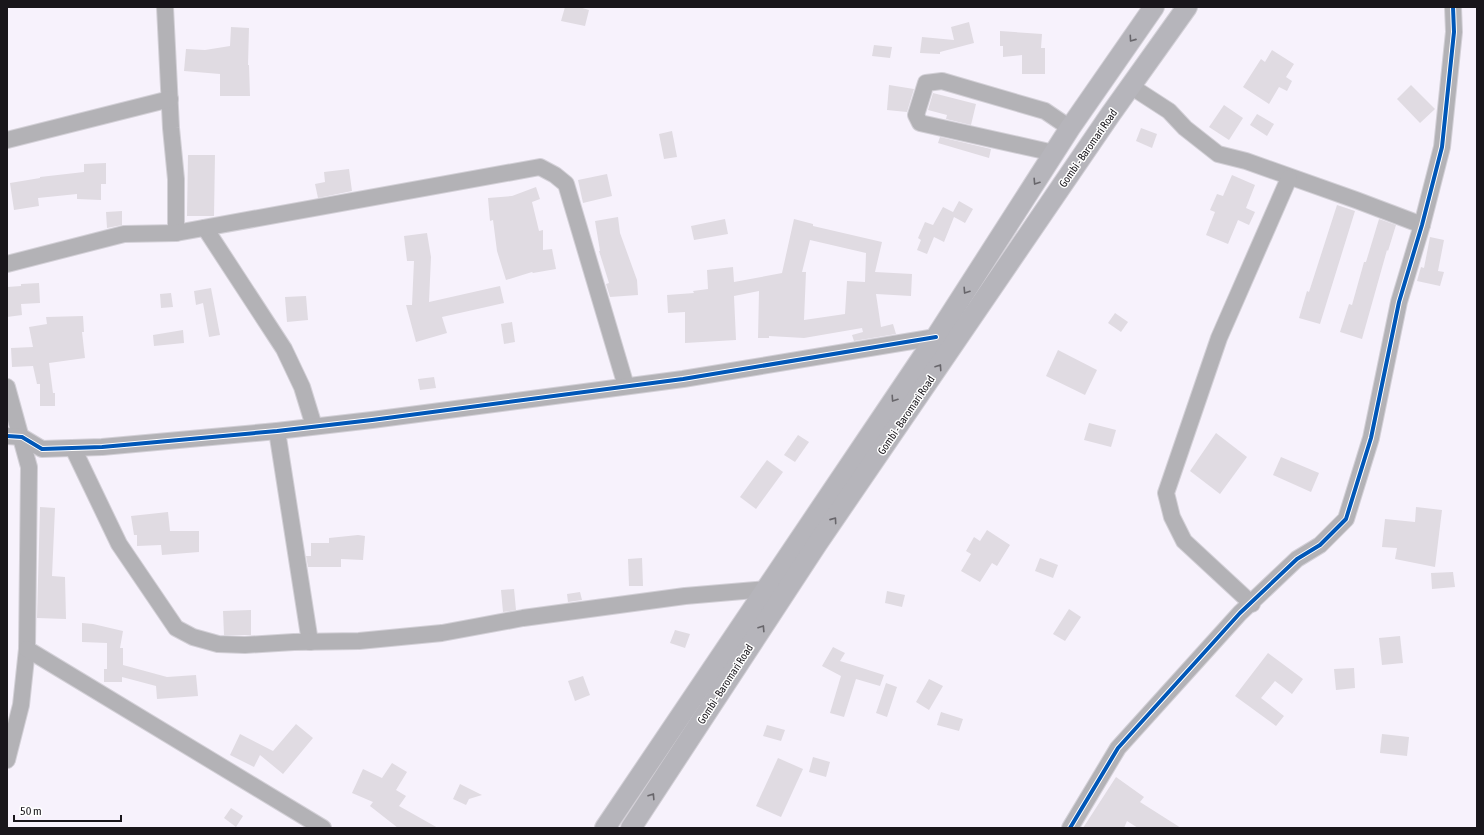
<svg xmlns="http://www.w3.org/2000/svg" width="1484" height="835" viewBox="0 0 1484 835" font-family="'Asap Condensed',sans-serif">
  <rect width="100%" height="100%" fill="#f7f2fc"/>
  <!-- building -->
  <g fill="#e0dbe2" fill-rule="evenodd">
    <path d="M565,7H579L589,10L585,26L561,21Z"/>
    <path d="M969,22L974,43L940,52V54L920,53L922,37L954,40L951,27Z"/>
    <path d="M231,27L249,28L248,65H249L250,96H220V74L184,71L186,49L205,50L230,46Z"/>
    <path d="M1000,31L1042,34L1041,48H1045V74H1022V55L1003,57V46H1000Z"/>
    <path d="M874,45L892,47L890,58L872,56Z"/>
    <path d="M1272,50L1294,64L1286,77L1292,81L1287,91L1279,87L1269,104L1243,87L1261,59L1265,62Z"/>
    <path d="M889,85L914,89L907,112L887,110Z"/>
    <path d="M1411,85L1435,109L1420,123L1397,99Z"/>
    <path d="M933,93L976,104L971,125L946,119L947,115L928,110Z"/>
    <path d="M1224,105L1243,118L1229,140L1209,127Z"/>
    <path d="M1257,114L1274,124L1267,136L1250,125Z"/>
    <path d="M1141,128L1157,134L1152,148L1136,141Z"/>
    <path d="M672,131L677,157L664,159L659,134Z"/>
    <path d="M940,137L991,149L989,158L938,143Z"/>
    <path d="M188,155H215L214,216H187Z"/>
    <path d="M106,163V184H101V200L77,199V194L38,198L39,206L14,210L10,183L40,178V177L84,172V164Z"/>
    <path d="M349,169L352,191L318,198L315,184L325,182L324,172Z"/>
    <path d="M607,174L612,196L583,203L578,180Z"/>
    <path d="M1232,175L1255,185L1246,208L1255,212L1249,225L1238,220L1228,244L1206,235L1215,212L1210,210L1217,194L1223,196Z"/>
    <path d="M536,187L540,199L532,202L539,231L543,230V250L552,249L556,269L533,273L532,272L506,280L497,251L493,220L490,221L488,198L512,196Z"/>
    <path d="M959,201L973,209L965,223L954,217L944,242L934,237L927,254L917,250L921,240L918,238L925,222L933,225L943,207L953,212Z"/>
    <path d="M1337,205L1355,211L1320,324L1299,318L1307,291L1309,292Z"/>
    <path d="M122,211V225L107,228L106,212Z"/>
    <path d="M618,217L620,233L637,280L638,295L610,297L606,284L609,283L599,251H600L595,221Z"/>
    <path d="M725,219L728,234L694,240L691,226Z"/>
    <path d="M794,219L813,224V226L882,242L875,272L912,274L911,296L876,294L881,327L893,324L896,334L854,341L852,335L863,332L862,328L804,338L769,336V338H758L759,291L734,296L736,340L685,343V312L668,313L667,295L694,293L693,291L708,289L707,270L733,267L734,282L782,273ZM810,240L866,253L865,282L847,281L845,314L804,320L806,272H802Z"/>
    <path d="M1379,219L1396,225L1388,251L1387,250L1362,339L1340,332L1349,304L1352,305L1364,262H1366Z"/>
    <path d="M427,233L431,257L429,302L500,286L504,303L442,317L447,333L416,342L406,305H412L414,261H407L404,236Z"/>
    <path d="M1430,237L1444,240L1438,271L1444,272L1440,286L1417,281L1421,267L1424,268Z"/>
    <path d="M39,283L40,303L21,304L22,315L7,317V287L21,286V284Z"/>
    <path d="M211,288L220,335L209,337L203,303L196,305L194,291Z"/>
    <path d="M171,293L173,307L161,308L160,294Z"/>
    <path d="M306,296L308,320L287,322L285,297Z"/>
    <path d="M1115,313L1128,322L1121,332L1108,323Z"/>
    <path d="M83,316L84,332H82L85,358L49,363L53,393H55V406H40V384H37L33,366L12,367L11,348L33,347L29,327L47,324L46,317Z"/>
    <path d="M512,322L515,342L504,344L501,324Z"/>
    <path d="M183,330L184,343L154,346L153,335Z"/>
    <path d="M1058,350L1097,370L1085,395L1046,376Z"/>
    <path d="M434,377L436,388L420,390L418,379Z"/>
    <path d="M1089,423L1116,430L1111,447L1084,440Z"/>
    <path d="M1216,433L1247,457L1220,494L1190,471Z"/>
    <path d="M798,435L809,442L795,462L784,455Z"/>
    <path d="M1281,457L1319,473L1311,492L1273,475Z"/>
    <path d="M767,460L783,472L756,509L740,497Z"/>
    <path d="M40,507L55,508L52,576L65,577L66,619L37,618Z"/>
    <path d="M1416,507L1442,510L1435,567L1395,559L1397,548L1382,547L1385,519L1415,522Z"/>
    <path d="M168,512L170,531H199V552L162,555L161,545L137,546V535H134L131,516Z"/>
    <path d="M987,530L1010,545L997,566L992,563L980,582L961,571L971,554L966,551L974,537L980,541Z"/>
    <path d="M358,535L365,536L363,560L341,559V567H308L306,556H311V543H329V538Z"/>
    <path d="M642,558L643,586H629L628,559Z"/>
    <path d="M1040,558L1058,565L1053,578L1035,571Z"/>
    <path d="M1453,572L1455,587L1432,589L1431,573Z"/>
    <path d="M514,589L516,610L503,612L501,590Z"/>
    <path d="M887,591L905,595L902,607L885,603Z"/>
    <path d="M580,592L582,600L568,602L567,594Z"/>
    <path d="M1069,609L1081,617L1065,641L1053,634Z"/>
    <path d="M251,610V635H224L223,611Z"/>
    <path d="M82,623L93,624L123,631L120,648H123V665L167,677L196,675L198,696L157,699L156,686L122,677V682H104V669H107V643L82,642Z"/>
    <path d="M675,630L690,634L685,648L670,643Z"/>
    <path d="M1400,636L1403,663L1382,665L1379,638Z"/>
    <path d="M833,647L845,653L840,661L884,675L880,686L856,679L844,717L830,713L841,676L822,666Z"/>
    <path d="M1268,653L1303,679L1292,694L1275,681L1261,698L1284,716L1276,726L1235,696Z"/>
    <path d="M1354,668L1355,688L1336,690L1334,669Z"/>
    <path d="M583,676L590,695L575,701L568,681Z"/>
    <path d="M929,679L943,686L929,710L916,702Z"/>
    <path d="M886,683L897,687L887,717L876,713Z"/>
    <path d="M941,712L963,719L959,731L937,725Z"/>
    <path d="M296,724L313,738L283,774L260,755L254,767L230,755L240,734L273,751Z"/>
    <path d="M767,725L785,730L781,741L763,736Z"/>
    <path d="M1382,734L1409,737L1407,756L1380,753Z"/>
    <path d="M813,757L830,762L826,777L809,772Z"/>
    <path d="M778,758L803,769L781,817L756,806Z"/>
    <path d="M392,763L407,772L396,790L406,796L399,806L438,828H398L370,806L373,802L352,793L363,769L382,778Z"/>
    <path d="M1116,777L1144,797L1140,802L1181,828H1138L1127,821L1124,828H1083Z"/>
    <path d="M460,784L482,795L469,799L466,805L453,799Z"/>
    <path d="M231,808L243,816L236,827L224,818Z"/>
  </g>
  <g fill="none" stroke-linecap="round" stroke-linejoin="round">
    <!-- minor casing -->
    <g stroke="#d3d0d7" stroke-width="18">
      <g id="minor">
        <path d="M165,7L171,128L176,179V233"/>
        <path d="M1132,87L1169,111L1185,128L1218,154L1246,161L1356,200L1422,225"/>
        <path d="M7,140L170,99"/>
        <path d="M1054,153L920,123L916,115L926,83L942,81L1045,111L1070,128"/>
        <path d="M205,228L284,349L302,387L314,426"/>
        <path d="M7,264L124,234L176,233L540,167L555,175L566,184L626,386"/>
        <path d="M7,387L29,467L27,649L21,705L7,760"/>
        <path d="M277,431L310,642"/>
        <path d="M7,436L22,437L42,449L102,447L277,431L372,420L683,379L936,337"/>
        <path d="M73,448L119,544L176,628L193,637L218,644L245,645L294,642L359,641L442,633L523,618L685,596L766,589"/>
        <path d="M1252,604L1184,541L1172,517L1166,493L1219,338L1289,178"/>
        <path d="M27,649L323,828"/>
        <path d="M1070,828L1118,748L1240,613L1297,559L1320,545L1346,519L1371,438L1399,302L1422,225L1442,147L1454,32L1453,7"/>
      </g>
    </g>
    <!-- major casing -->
    <g stroke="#d3d0d7" stroke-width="22">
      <g id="major">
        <path d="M605,828L936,337L1070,128L1154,7"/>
        <path d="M631,828L817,544L1110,115L1187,7"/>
      </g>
    </g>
    <!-- minor -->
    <use href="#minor" stroke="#b3b2b6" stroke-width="16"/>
    <!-- major -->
    <use href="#major" stroke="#b6b5bb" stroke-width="20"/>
    <!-- cycleway casing -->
    <g stroke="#fff" stroke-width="6">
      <g id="cycleway">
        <path d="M7,436L22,437L42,449L102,447L277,431L372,420L683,379L936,337"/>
        <path d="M1070,828L1118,748L1240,613L1297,559L1320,545L1346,519L1371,438L1399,302L1422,225L1442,147L1454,32L1453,7"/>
      </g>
    </g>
    <!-- cycleway -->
    <use href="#cycleway" stroke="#0057b8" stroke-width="4"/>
  </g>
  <!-- one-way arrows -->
  <defs><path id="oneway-chevron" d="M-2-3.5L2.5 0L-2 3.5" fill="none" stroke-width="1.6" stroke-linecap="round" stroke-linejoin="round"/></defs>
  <g stroke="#68666b">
    <use href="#oneway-chevron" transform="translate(1132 39) rotate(125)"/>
    <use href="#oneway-chevron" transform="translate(1036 182) rotate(123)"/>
    <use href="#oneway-chevron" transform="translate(966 291) rotate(123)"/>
    <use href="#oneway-chevron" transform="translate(939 367) rotate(-56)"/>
    <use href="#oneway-chevron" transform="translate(894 399) rotate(124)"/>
    <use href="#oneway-chevron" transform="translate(834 520) rotate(-55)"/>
    <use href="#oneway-chevron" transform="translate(762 628) rotate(-57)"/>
    <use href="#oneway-chevron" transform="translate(652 796) rotate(-57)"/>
  </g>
  <g text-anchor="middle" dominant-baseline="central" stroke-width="3" stroke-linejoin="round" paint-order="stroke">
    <!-- street labels -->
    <g font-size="11" fill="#19161b" stroke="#fff">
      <text transform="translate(1088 148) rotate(-55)">Gombi - Baromari Road</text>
      <text transform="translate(906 415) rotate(-56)">Gombi - Baromari Road</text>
      <text transform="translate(725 684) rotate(-57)">Gombi - Baromari Road</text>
    </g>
  </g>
  <!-- border -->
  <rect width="1484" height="835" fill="none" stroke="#19161b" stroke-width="16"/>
  <!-- scale -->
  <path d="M14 815v6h107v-6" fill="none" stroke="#19161b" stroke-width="2"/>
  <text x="20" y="815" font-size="12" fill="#19161b" stroke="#ffffff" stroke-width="3" paint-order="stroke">50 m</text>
</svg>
